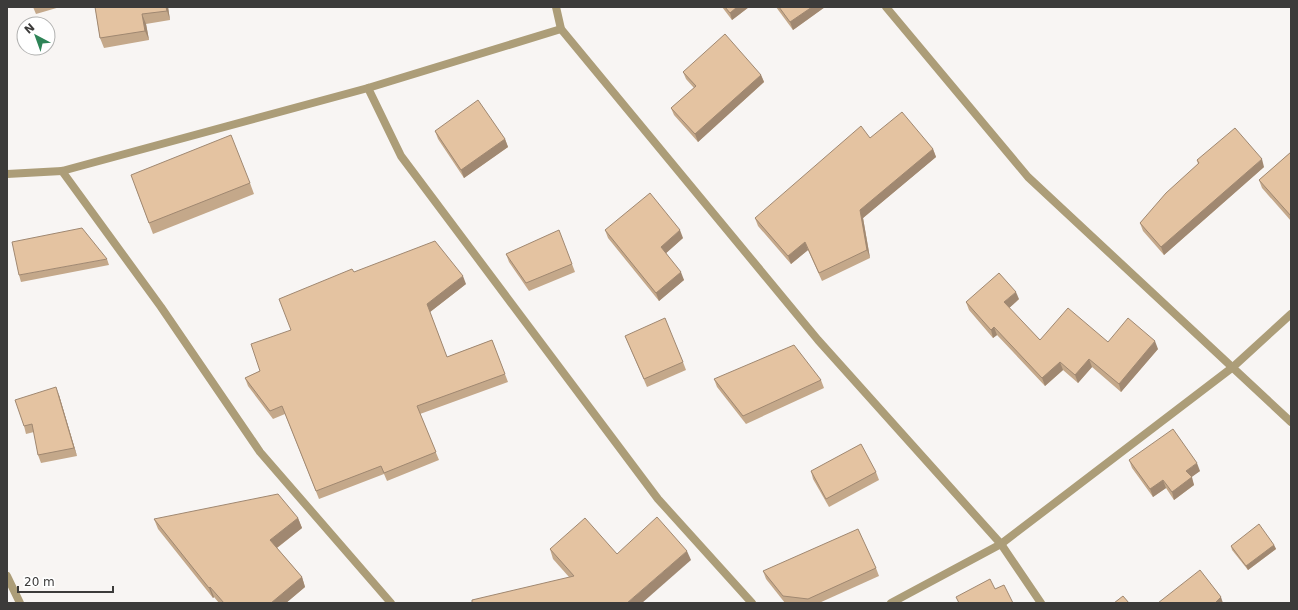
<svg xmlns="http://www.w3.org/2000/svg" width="1298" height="610" viewBox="0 0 1298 610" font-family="'DejaVu Sans',sans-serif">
  <rect width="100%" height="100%" fill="#f8f5f3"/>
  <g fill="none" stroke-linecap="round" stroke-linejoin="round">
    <!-- minor -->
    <g stroke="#ac9d78" stroke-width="8">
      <path d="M556,7L561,29L818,340L1001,544L1041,603"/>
      <path d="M886,7L1028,177L1291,422"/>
      <path d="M368,88L401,156L658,499L752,603"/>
      <path d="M62,171L161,307L260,452L391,603"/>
      <path d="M7,174L62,171L368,88L561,29"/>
      <path d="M7,576L20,603"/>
      <path d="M891,603L1001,544L1233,367L1291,314"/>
    </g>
  </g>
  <!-- wall -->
  <g fill="#c4a88a">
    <path d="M33,7H60L36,14Z"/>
    <path d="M95,7H168L170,20L146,24L149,40L104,48L100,38Z"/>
    <path d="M722,7H749L732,20Z"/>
    <path d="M776,7H825L793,30Z"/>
    <path d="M683,72L761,75L764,82L698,142L674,115L671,108L694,88L686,79Z"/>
    <path d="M435,131L505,139L508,147L464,178L438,139Z"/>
    <path d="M870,138L933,149L936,157L863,218L870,258L822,281L808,250L791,264L758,226L755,218Z"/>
    <path d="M1291,152V221L1262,188L1259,180Z"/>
    <path d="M1197,160L1264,167L1164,255L1143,231L1140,223L1198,164Z"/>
    <path d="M250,183L254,194L153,234L135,186Z"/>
    <path d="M605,230L683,238L666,253L684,280L659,301L608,238Z"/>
    <path d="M506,254L572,264L575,272L529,291L509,262Z"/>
    <path d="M107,259L109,265L21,282L19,275Z"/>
    <path d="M354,272L466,284L430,312L447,357L492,340L508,382L420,414L439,460L387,481L384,474L319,499L285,414L273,419L248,386L245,378L260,371L291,331Z"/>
    <path d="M1019,299L1009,308L1040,340L1108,342L1158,349L1121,392L1092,367L1078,383L1063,370L1045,386L997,335L993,338L969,310L966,302Z"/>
    <path d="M625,336L683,362L686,370L647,387Z"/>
    <path d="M714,379L821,380L824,388L746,424L717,387Z"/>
    <path d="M59,395L77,456L41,463L38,455L34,432L26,434L24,426Z"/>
    <path d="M1129,460L1200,471L1191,477L1194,485L1174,500L1166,488L1153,497L1132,468Z"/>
    <path d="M811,471L876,472L879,480L829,507L813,479Z"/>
    <path d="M298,518L302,528L277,548L302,577L305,587L286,603H219L214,597L213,598L158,529L154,519Z"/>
    <path d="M1274,545L1276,549L1248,570L1232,550L1231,546Z"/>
    <path d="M550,549L617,554L691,560L569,577L553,559Z"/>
    <path d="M876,568L879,576L819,603H785L766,579L763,571Z"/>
  </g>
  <!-- shaded-wall -->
  <g fill="#a08871">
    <path d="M166,7H168L170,20L167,11Z"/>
    <path d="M737,7H749L732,20L730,13Z"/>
    <path d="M812,7H825L793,30L790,22Z"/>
    <path d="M142,14L146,24L149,40L145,31Z"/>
    <path d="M761,75L764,82L698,142L695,134Z"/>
    <path d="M505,139L508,147L464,178L461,170Z"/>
    <path d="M933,149L936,157L863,218L870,258L867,250L860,210Z"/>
    <path d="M1262,159L1264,167L1164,255L1161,247Z"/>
    <path d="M680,230L683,238L664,255L661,247Z"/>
    <path d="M805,242L808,250L791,264L788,256Z"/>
    <path d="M681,272L684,280L659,301L656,293Z"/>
    <path d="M463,276L466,284L430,312L427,304Z"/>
    <path d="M1016,292L1019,299L1007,310L1004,302Z"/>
    <path d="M994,327L997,335L993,338L991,330Z"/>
    <path d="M1155,341L1158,349L1121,392L1119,384Z"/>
    <path d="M1089,359L1092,367L1078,383L1075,375Z"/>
    <path d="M1060,362L1063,370L1045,386L1042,378Z"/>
    <path d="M56,387L59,395L77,456L74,448Z"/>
    <path d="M1197,463L1200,471L1189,479L1186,471Z"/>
    <path d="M1192,477L1194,485L1174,500L1172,492Z"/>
    <path d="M1163,480L1166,488L1153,497L1150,489Z"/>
    <path d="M298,518L302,528L274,550L270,540Z"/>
    <path d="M1274,545L1276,549L1248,570L1246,566Z"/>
    <path d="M687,551L691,560L642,603H627Z"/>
    <path d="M302,577L305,587L286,603H271Z"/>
    <path d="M210,587L214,597L213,598L209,588Z"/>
    <path d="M1221,597L1223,603H1215Z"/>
  </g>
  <!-- building -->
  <g fill="#e4c3a1" stroke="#a08871">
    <path d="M95,7H166L167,11L142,14L145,31L100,38Z"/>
    <path d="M725,7H737L730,13Z"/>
    <path d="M779,7H812L790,22Z"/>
    <path d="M725,34L761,75L695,134L671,108L696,86L683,72Z"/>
    <path d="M478,100L505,139L461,170L435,131Z"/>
    <path d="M902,112L933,149L860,210L867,250L819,273L805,242L788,256L755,218L861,126L870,138Z"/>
    <path d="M1235,128L1262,159L1161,247L1140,223L1166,193L1199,163L1197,160Z"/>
    <path d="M231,135L250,183L149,223L131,175Z"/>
    <path d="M1291,152V216L1259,180Z"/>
    <path d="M650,193L680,230L661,247L681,272L656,293L605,230Z"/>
    <path d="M82,228L107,259L19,275L12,242Z"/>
    <path d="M559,230L572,264L526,283L506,254Z"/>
    <path d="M435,241L463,276L427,304L447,357L492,340L505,374L417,406L436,452L384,473L381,466L316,491L282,406L270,411L245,378L260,371L251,344L291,330L279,299L352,269L354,272Z"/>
    <path d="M999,273L1016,292L1004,302L1040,340L1068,308L1108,342L1128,318L1155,341L1119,384L1089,359L1075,375L1060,362L1042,378L994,327L991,330L966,302Z"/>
    <path d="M665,318L683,362L644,379L625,336Z"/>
    <path d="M794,345L821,380L743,416L714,379Z"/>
    <path d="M56,387L74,448L38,455L32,424L24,426L15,400Z"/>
    <path d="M1173,429L1197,463L1186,471L1192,477L1172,492L1163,480L1150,489L1129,460Z"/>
    <path d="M861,444L876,472L826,499L811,471Z"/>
    <path d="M278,494L298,518L270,540L302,577L271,603H224L210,587L209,588L154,519Z"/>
    <path d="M657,517L687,551L627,603H472V600L574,576L550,549L585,518L617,554Z"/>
    <path d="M1259,524L1274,545L1246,566L1231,546Z"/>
    <path d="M858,529L876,568L808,599L783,596L763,571Z"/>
    <path d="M1200,570L1221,597L1215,603H1158Z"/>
    <path d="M990,579L995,589L1004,585L1013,603H959L956,597Z"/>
    <path d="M1123,596L1129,603H1114Z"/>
  </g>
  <!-- border -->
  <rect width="1298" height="610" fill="none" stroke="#3c3b3a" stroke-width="16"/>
  <!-- north arrow -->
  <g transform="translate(36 36) rotate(319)"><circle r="19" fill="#ffffff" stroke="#b1b1b0"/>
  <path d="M0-3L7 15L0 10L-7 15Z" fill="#2e8457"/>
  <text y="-6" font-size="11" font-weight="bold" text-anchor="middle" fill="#3c3b3a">N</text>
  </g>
  <!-- scale -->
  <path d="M18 586v6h95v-6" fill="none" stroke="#3c3b3a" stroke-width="2"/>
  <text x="24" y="586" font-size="12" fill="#3c3b3a" stroke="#ffffff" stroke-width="3" paint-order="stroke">20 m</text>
</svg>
